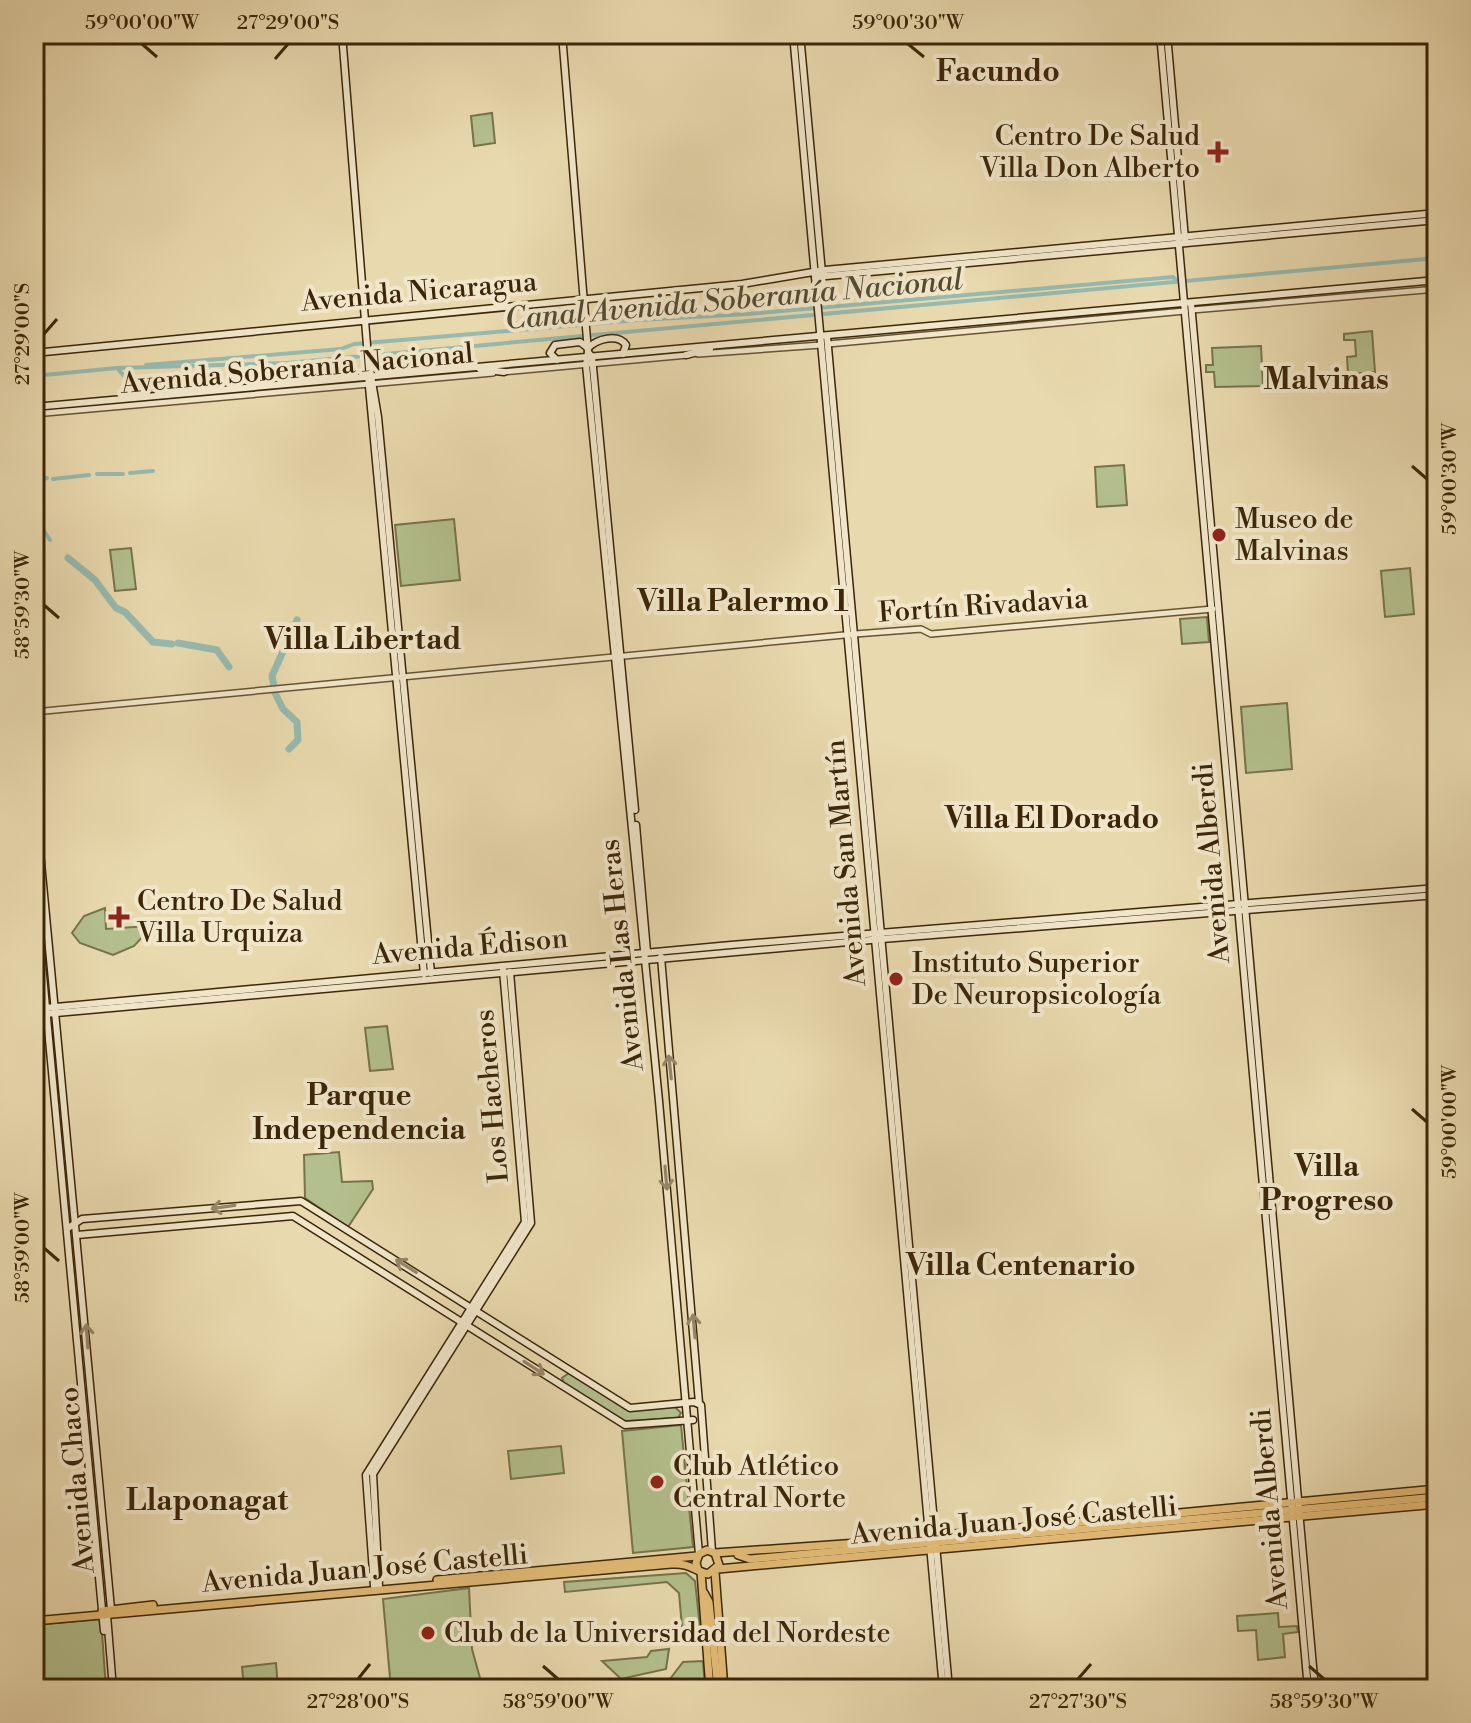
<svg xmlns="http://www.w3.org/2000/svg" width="1471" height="1723" viewBox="0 0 1471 1723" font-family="'Libre Bodoni',serif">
  <rect width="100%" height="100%" fill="#e9d9ae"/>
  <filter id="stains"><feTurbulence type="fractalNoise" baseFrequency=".0025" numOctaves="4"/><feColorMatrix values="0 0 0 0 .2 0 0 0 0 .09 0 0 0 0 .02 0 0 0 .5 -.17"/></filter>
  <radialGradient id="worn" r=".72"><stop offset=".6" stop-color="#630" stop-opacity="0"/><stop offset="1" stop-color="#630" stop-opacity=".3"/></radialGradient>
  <!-- green -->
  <g fill="#b3c08d" stroke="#77734a" stroke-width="2">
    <path d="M492,113L495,143L474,146L471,116Z"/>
    <path d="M1372,331L1375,372L1348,374L1347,357L1356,356L1355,340H1344V334Z"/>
    <path d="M1261,346L1263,386L1215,387L1214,372H1206V365H1213L1212,348Z"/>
    <path d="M1124,465L1127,505L1097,507L1095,467Z"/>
    <path d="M454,519L460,580L401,586L395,525Z"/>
    <path d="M131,548L136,589L115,591L110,550Z"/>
    <path d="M1410,568L1414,614L1385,617L1381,571Z"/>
    <path d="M1207,617L1209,642L1182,644L1180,619Z"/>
    <path d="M1287,703L1292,769L1246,773L1241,707Z"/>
    <path d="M105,908L106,929L148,926L149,930L134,946L113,955L80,943L72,933L84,916Z"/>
    <path d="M387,1026L393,1069L370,1071L365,1028Z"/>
    <path d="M339,1152L342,1182L372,1181L373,1189L348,1227L305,1198L304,1155Z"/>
    <path d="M569,1373L629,1411L675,1407L681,1413L678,1418L624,1421L564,1384L562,1378Z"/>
    <path d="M681,1425L693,1547L633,1553L622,1431Z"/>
    <path d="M561,1446L564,1473L511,1479L508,1451Z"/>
    <path d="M686,1573L695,1581L701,1637L683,1639L679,1593L667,1582L565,1592L564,1582Z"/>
    <path d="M469,1588L472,1649L483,1689H391L383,1599Z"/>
    <path d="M1278,1613L1279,1627L1297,1626L1298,1632L1283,1634L1285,1657L1258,1660L1256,1630L1238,1631L1237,1616Z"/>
    <path d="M101,1619L106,1689H34V1625Z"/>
    <path d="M669,1649L666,1669L621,1679L602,1661L647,1657L651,1651Z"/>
    <path d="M703,1661L705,1689H671L670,1679L683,1662Z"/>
    <path d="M276,1663L278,1689H244L242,1667Z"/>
  </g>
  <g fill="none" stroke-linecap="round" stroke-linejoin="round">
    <!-- canal -->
    <g stroke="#97baaf" stroke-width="4">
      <path d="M146,365L341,349L354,344L637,320L748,314L1173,277L1177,281"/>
      <path d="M117,368L130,383L152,391"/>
      <path d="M34,376L117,368L287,363L1437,258"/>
      <path d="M130,473L153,471"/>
      <path d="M97,474H123"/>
      <path d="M53,479L89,475"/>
      <path d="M34,482L47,478"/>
      <path d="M34,516L50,540"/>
    </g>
    <!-- river -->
    <g stroke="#97baaf" stroke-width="7">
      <path d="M68,558L95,580L116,608L125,612L153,642L172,644"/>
      <path d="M178,643L217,650L229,667"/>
      <path d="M274,686L272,676L297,620"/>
      <path d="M275,693L283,709L297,722L298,740L289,749"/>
    </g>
    <!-- tertiary casing -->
    <g stroke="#665332" stroke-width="8">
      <g id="tertiary">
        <path d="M1192,310L1437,289"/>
        <path d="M828,344L1185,311"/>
        <path d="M698,354L821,345"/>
        <path d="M503,372L688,355"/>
        <path d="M34,414L493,373"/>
        <path d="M34,712L855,634L921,629L931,634L1213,609"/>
      </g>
    </g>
    <!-- secondary casing -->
    <g stroke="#3b2608" stroke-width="9">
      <g id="secondary">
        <path d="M342,34L368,358L378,417L431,973"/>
        <path d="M562,34L588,352L592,357L635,810"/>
        <path d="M793,34L943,1689"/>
        <path d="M800,34L822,273"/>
        <path d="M1160,34L1308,1689"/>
        <path d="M1167,34L1185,239"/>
        <path d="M815,277L1437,220"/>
        <path d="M1191,303L1315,1689"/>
        <path d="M827,336L949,1689"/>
        <path d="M588,352L586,365L659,1101L699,1554"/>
        <path d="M34,353L742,284L825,270L1437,213"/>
        <path d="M686,355L710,349"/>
        <path d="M557,360L550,353L555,345L580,342L588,348C597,339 618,333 626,345L623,354"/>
        <path d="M480,369L504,372"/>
        <path d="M368,376L424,974"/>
        <path d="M34,407L1437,280"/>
        <path d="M34,788L111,1609L107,1615L113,1689"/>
        <path d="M636,825L647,952"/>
        <path d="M34,878L104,1631"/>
        <path d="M661,957L699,1403"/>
        <path d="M34,1009L731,945L1437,888"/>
        <path d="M34,1015L882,939L1437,895"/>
        <path d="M68,1228L82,1219L301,1201L630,1408L694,1402L701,1405L712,1551"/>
        <path d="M77,1235L293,1216L625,1425L693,1420"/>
        <path d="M379,1586L373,1474L531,1223L510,972"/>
        <path d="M377,1590L374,1586L366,1475L525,1222L503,970"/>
      </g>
    </g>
    <!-- primary casing -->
    <g stroke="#3b2608" stroke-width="10">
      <g id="primary">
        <path d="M715,1553L858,1543L1437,1489"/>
        <path d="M738,1555L750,1559L1437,1497"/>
        <path d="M718,1569L1437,1504"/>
        <path d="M701,1572L710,1689"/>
        <path d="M715,1572L724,1689"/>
        <path d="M437,1580L697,1556"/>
        <path d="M704,1593L709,1602L718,1689"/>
        <path d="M102,1611L153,1605"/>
        <path d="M34,1621L671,1564C691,1563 692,1570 708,1574L719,1565L715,1553L707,1550L699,1554L696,1563L698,1570"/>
      </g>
    </g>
    <!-- tertiary -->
    <use href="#tertiary" stroke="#f1e6ca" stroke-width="5"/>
    <!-- secondary -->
    <use href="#secondary" stroke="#f1e6ca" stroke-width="6"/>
    <!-- primary -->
    <use href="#primary" stroke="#e4bc77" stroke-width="7"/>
  </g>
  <!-- one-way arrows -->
  <defs><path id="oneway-shaft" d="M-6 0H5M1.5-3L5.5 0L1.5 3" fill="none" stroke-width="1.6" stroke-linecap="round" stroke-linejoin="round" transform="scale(2)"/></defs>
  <g stroke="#968669">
    <use href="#oneway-shaft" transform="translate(670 1067) rotate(-96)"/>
    <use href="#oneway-shaft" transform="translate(666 1178) rotate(85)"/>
    <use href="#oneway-shaft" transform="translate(223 1207) rotate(172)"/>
    <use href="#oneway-shaft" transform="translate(406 1266) rotate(-148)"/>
    <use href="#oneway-shaft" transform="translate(694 1326) rotate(-95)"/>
    <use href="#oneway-shaft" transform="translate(87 1336) rotate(-94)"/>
    <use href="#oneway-shaft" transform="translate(534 1368) rotate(33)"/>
  </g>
  <!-- ticks -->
  <path fill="none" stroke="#3b2608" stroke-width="3" d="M142,44L157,57M908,44L924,57M275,59L288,44M44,334L57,319M1412,466L1427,479M44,605L59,618M1412,1109L1427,1122M44,1248L59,1261M543,1666L558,1679M1309,1666L1324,1679M358,1679L370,1664M1078,1679L1091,1664"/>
  <!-- markers -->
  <g fill="#8f2418" stroke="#f1e6ca" stroke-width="3">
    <path d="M1214 140h8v8h8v8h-8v8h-8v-8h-8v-8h8z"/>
    <circle cx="1219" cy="535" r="8"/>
    <path d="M115 905h8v8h8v8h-8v8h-8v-8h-8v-8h8z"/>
    <circle cx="896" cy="979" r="8"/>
    <circle cx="657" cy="1482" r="8"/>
    <circle cx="428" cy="1633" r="8"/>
  </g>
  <g text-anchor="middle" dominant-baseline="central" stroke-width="8" stroke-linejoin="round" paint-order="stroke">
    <!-- poi labels -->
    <g font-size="28" fill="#3b2608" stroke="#f1e6ca" text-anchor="start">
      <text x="1200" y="136" text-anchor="end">Centro De Salud<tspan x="1200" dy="32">Villa Don Alberto</tspan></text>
      <text x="1235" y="519">Museo de<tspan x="1235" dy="32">Malvinas</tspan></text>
      <text x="137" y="901">Centro De Salud<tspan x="137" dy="32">Villa Urquiza</tspan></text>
      <text x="912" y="963">Instituto Superior<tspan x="912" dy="32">De Neuropsicología</tspan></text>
      <text x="673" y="1466">Club Atlético<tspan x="673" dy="32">Central Norte</tspan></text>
      <text x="444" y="1633">Club de la Universidad del Nordeste</text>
    </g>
    <!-- street labels -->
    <g font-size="28" fill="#3b2608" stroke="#f1e6ca">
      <text transform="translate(419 292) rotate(-5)">Avenida Nicaragua</text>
      <text transform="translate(297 369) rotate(-5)">Avenida Soberanía Nacional</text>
      <text transform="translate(983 606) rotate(-4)">Fortín Rivadavia</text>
      <text transform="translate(846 863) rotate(-95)">Avenida San Martín</text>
      <text transform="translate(1212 863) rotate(-95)">Avenida Alberdi</text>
      <text transform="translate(470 947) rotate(-5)">Avenida Édison</text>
      <text transform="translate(622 955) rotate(-96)">Avenida Las Heras</text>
      <text transform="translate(492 1096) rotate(-95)">Los Hacheros</text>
      <text transform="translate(77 1480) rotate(-95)">Avenida Chaco</text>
      <text transform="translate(1270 1509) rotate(-95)">Avenida Alberdi</text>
      <text transform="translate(1014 1521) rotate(-5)">Avenida Juan José Castelli</text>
      <text transform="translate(365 1569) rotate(-5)">Avenida Juan José Castelli</text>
    </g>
    <!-- neighbourhood labels -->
    <g font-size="30" font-weight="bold" fill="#3b2608" stroke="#f1e6ca">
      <text x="998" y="72">Facundo</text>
      <text x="1326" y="380">Malvinas</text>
      <text x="743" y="602">Villa Palermo 1</text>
      <text x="363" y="640">Villa Libertad</text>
      <text x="1052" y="819">Villa El Dorado</text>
      <text x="359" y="1096">Parque<tspan x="359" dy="34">Independencia</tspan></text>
      <text x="1327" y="1167">Villa<tspan x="1327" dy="34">Progreso</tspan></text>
      <text x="1021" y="1266">Villa Centenario</text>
      <text x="207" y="1501">Llaponagat</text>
    </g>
    <!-- water labels -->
    <g font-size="30" font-style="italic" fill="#524b32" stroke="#f1e6ca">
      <text transform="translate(734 300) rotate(-5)">Canal Avenida Soberanía Nacional</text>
    </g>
  </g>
  <!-- margin -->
  <rect width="1471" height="1723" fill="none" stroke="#e9d9ae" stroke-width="88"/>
  <rect x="44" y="44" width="1383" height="1635" fill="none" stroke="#3b2608" stroke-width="3"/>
  <g font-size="20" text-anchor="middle" fill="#3b2608">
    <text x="142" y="29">59°00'00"W</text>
    <text x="288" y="29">27°29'00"S</text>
    <text x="908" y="29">59°00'30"W</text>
    <text transform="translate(22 334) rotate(-90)" y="7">27°29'00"S</text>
    <text transform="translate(1449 479) rotate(-90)" y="7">59°00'30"W</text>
    <text transform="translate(22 605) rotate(-90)" y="7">58°59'30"W</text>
    <text transform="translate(1449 1122) rotate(-90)" y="7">59°00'00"W</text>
    <text transform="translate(22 1248) rotate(-90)" y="7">58°59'00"W</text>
    <text x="358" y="1708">27°28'00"S</text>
    <text x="558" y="1708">58°59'00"W</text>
    <text x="1078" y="1708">27°27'30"S</text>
    <text x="1324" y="1708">58°59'30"W</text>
  </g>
  <rect width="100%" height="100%" filter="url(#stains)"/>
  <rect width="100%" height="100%" fill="url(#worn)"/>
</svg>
